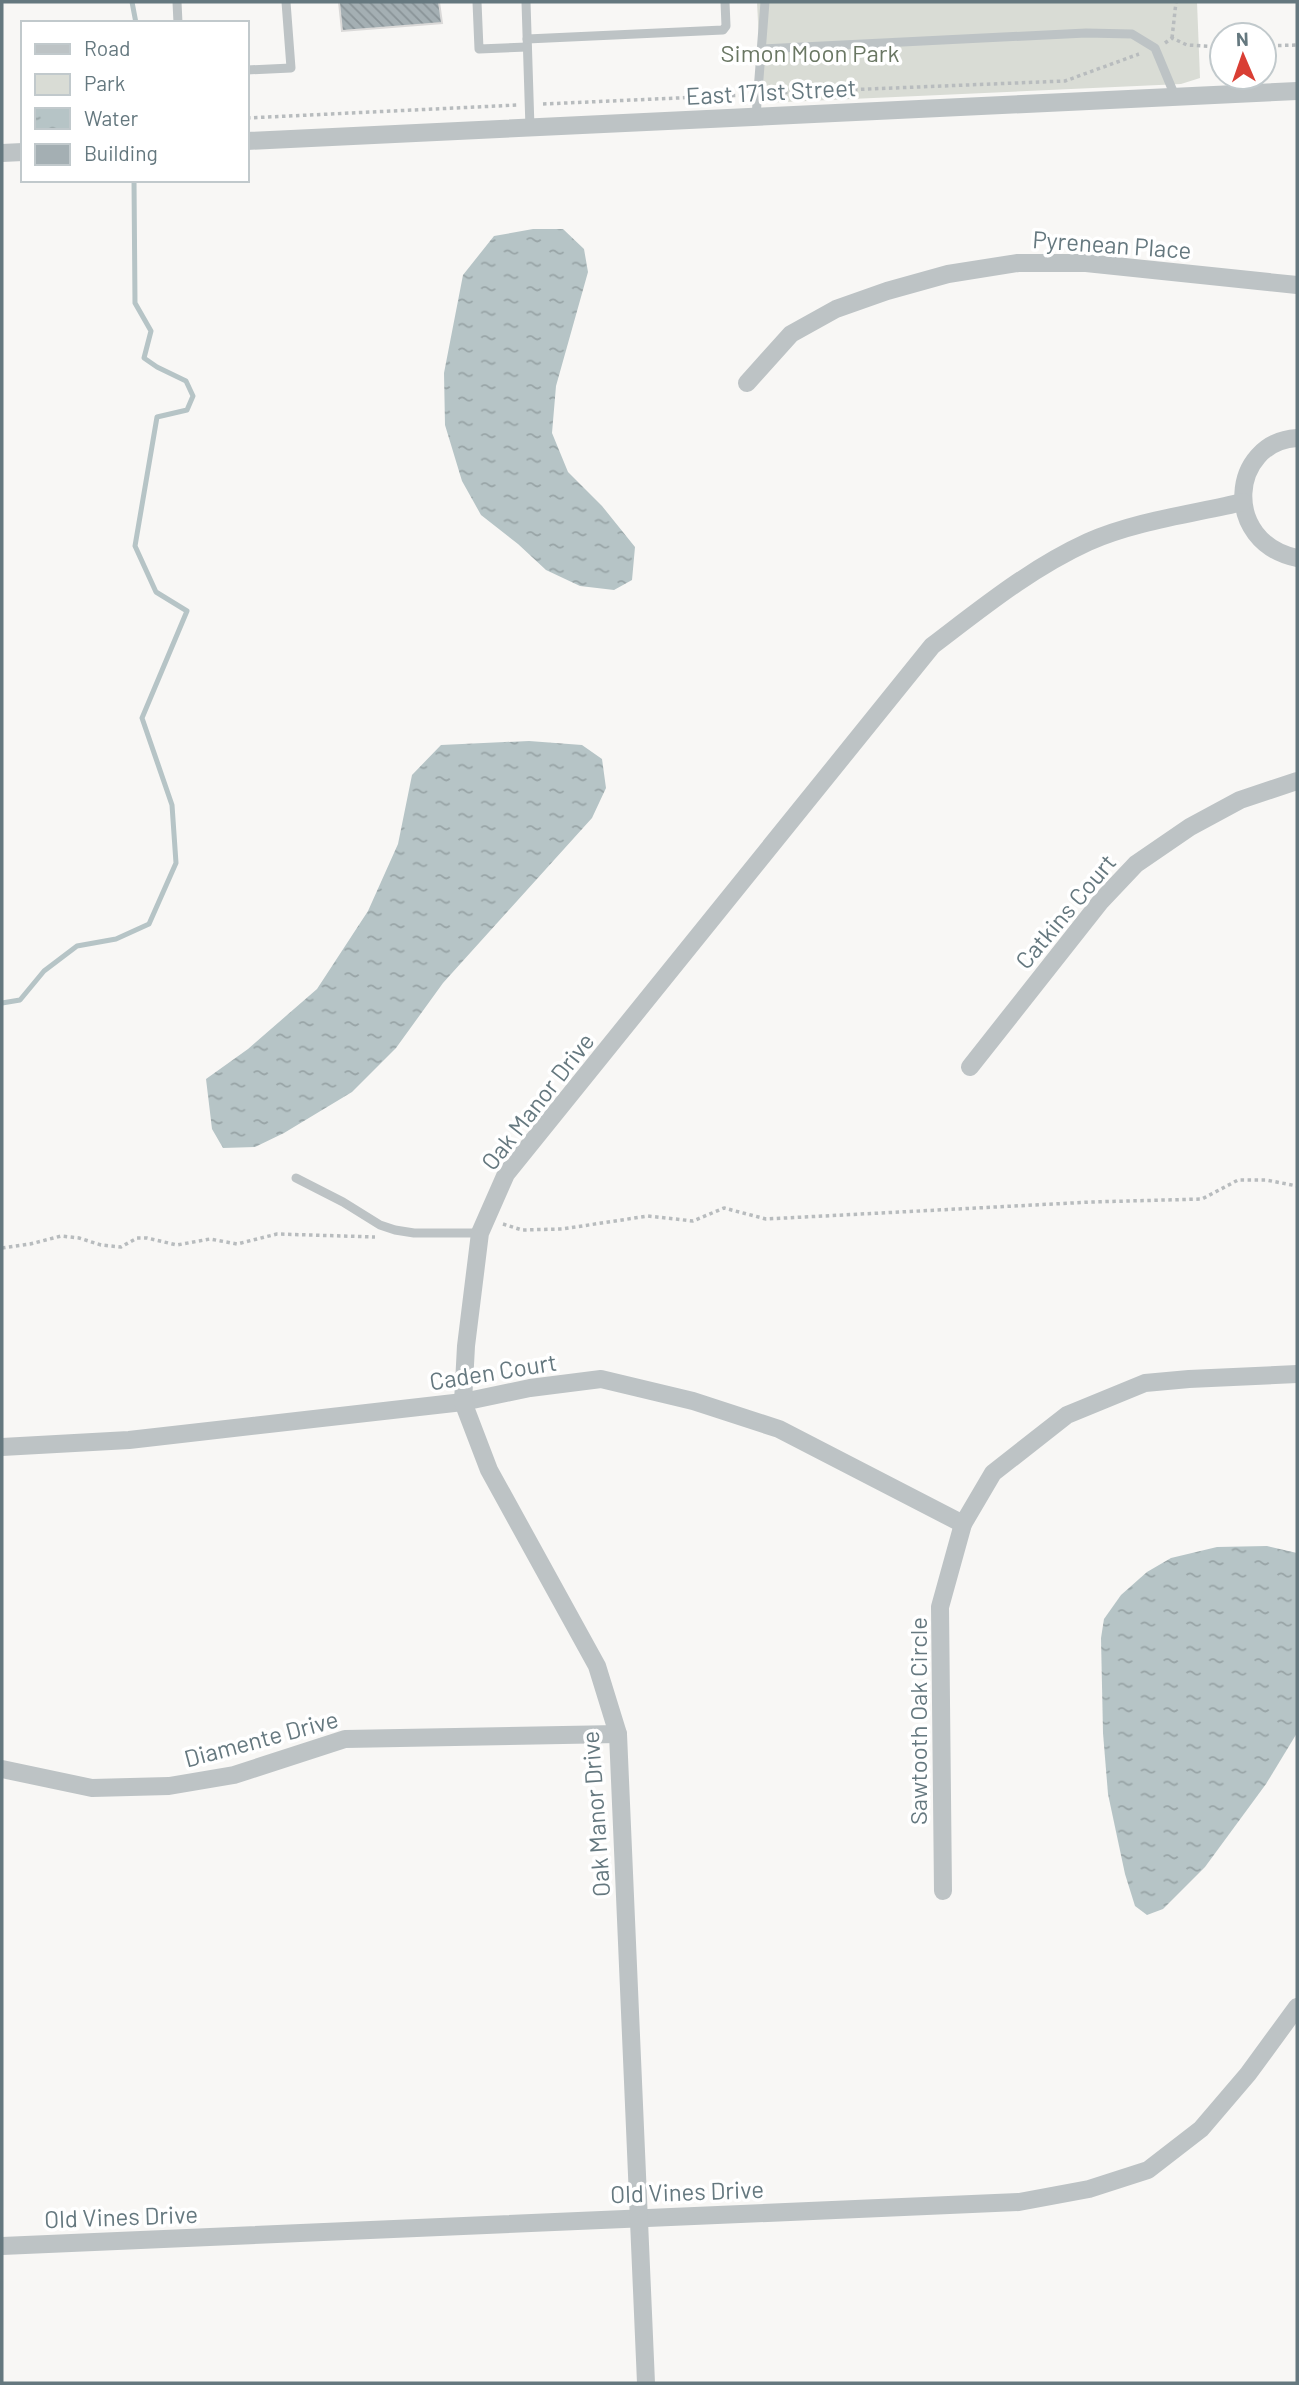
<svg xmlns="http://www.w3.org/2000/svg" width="1299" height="2385" viewBox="0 0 1299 2385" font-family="Barlow,sans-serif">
  <defs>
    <pattern id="water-ripples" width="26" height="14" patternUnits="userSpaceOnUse" patternTransform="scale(1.75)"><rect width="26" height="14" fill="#b6c4c6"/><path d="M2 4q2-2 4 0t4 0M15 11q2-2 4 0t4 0" fill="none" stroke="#98a4a6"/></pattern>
    <pattern id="building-back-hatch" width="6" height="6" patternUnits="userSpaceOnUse" patternTransform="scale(1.75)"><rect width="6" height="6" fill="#a4afb3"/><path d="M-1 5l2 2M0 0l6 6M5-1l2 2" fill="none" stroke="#899397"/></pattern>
  </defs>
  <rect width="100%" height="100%" fill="#f8f7f5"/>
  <!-- park -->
  <path fill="#d9dcd5" d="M757,2H1197L1200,78L1181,84L762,103Z"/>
  <!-- water -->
  <g fill="url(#water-ripples)">
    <path d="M533,229H563L584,249L588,272L556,386L552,433L568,472L602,506L635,547L632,580L614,590L580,586L546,570L518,544L481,515L462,481L445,425L444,373L463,275L494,236Z"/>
    <path d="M529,741L582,745L602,759L606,788L592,818L443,983L396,1048L352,1092L284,1133L255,1147L223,1148L212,1129L206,1079L248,1049L317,989L368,911L398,844L412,775L441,745Z"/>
    <path d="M1267,1546L1297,1553V1733L1266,1784L1205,1867L1163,1909L1147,1915L1135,1906L1125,1874L1108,1794L1103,1733L1101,1638L1104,1619L1121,1595L1147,1572L1171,1558L1217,1547Z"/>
  </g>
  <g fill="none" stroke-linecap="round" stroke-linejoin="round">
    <!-- stream -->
    <g stroke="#b6c4c6" stroke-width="5">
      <path d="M132,2L136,23"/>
      <path d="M2,1003L20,1000L44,971L77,946L116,939L149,924L176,863L172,805L142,718L187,611L156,592L135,546L157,417L187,410L193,396L186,381L157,367L144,358L151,331L135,303L134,180"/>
    </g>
  </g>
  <!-- building -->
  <path fill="url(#building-back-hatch)" stroke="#dad9d8" stroke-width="2" d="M339,2H439L442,23L342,31Z"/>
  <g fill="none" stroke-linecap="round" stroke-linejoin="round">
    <!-- path -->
    <g stroke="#b8bcbe" stroke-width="3.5" stroke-dasharray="3.5 3.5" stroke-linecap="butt">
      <path d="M1172,38L1176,2"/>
      <path d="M1165,43L1172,38L1187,45L1222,47"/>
      <path d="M1264,46L1297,45"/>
      <path d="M770,93L1065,81L1139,54"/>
      <path d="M543,104L745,95"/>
      <path d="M247,118L517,105"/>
      <path d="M503,1224L522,1230L562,1229L648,1216L693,1221L724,1208L766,1219L1091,1202L1202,1199L1238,1180H1266L1297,1186"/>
      <path d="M2,1248L30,1244L61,1236L79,1238L101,1245L121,1247L137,1238H147L177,1245L210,1239L237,1244L277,1234L375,1237"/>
    </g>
    <!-- lane -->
    <g stroke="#bdc3c5" stroke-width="9">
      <path d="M177,2L178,23"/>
      <path d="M477,2L479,49L527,47"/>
      <path d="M526,2L530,128"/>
      <path d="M527,39L723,30L726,26L725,2"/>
      <path d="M761,49L1086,33L1132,34L1155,48L1175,96"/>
      <path d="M247,70L291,68L286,2"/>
      <path d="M756,116L765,2"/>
      <path d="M296,1178L343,1202L380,1225L395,1230L414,1233H480"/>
    </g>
    <!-- street -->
    <g stroke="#bdc3c5" stroke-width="18">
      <path d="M247,141L1297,91"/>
      <path d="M2,153L23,152"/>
      <path d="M747,383L791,334L836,309L887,291L948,274L1018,263H1086L1297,285"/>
      <path d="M1297,438C1230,442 1221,542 1297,558"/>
      <path d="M970,1067L1101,901L1136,864L1190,827L1240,800L1297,781"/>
      <path d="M2,1447L129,1440L463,1402L530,1388L601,1379L693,1401L779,1429L963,1524"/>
      <path d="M2,1769L92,1788L169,1786L234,1775L345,1739L618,1734"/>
      <path d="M943,1891L940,1607L963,1524L993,1473L1067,1415L1145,1383L1189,1379L1297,1374"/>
      <path d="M2,2246L1019,2202L1089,2189L1148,2170L1201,2129L1248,2074L1297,2007"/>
      <path d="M646,2383L618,1734L597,1666L489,1470L463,1402L466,1346L480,1233L506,1174L932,646C982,608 1031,568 1088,542C1136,521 1192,514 1243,502"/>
    </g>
  </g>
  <g text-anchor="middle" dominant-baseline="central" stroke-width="7" stroke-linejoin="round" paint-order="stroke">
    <!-- park labels -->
    <g font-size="24" fill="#6a7763" stroke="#fff">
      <text x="810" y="52">Simon Moon Park</text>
    </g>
    <!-- street labels -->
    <g font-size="24" fill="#65787f" stroke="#fff">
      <text transform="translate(771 91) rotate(-3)">East 171st Street</text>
      <text transform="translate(1112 244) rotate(4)">Pyrenean Place</text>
      <text transform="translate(1065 911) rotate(-50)">Catkins Court</text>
      <text transform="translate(537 1101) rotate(-52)">Oak Manor Drive</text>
      <text transform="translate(493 1371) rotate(-9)">Caden Court</text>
      <text transform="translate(917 1721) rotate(-90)">Sawtooth Oak Circle</text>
      <text transform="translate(261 1738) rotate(-15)">Diamente Drive</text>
      <text transform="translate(595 1814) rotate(-94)">Oak Manor Drive</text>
      <text transform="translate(687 2191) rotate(-2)">Old Vines Drive</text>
      <text transform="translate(121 2216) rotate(-2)">Old Vines Drive</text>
    </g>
  </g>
  <!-- border -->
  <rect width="1299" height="2385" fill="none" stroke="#65787f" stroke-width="7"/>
  <!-- legend -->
  <rect x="21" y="21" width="228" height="161" fill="#ffffff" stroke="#c1c9cc" stroke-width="2"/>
  <rect x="35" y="44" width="35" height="10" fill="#bdc3c5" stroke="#c1c9cc" stroke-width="2"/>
  <text x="84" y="56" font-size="21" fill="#65787f">Road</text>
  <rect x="35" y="74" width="35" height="21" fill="#d9dcd5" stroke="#c1c9cc" stroke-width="2"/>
  <text x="84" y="91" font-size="21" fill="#65787f">Park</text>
  <rect x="35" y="108" width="35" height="21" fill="url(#water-ripples)" stroke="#c1c9cc" stroke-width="2"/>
  <text x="84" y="126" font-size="21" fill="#65787f">Water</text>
  <rect x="35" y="144" width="35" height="21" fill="#a4afb3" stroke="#c1c9cc" stroke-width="2"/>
  <text x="84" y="161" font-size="21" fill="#65787f">Building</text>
  <!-- north arrow -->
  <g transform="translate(1243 56) rotate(358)"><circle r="33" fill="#ffffff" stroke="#c1c9cc" stroke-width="2"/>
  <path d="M0-5L12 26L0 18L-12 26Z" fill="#d93e34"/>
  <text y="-10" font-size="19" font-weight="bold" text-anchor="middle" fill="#65787f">N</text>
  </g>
</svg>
